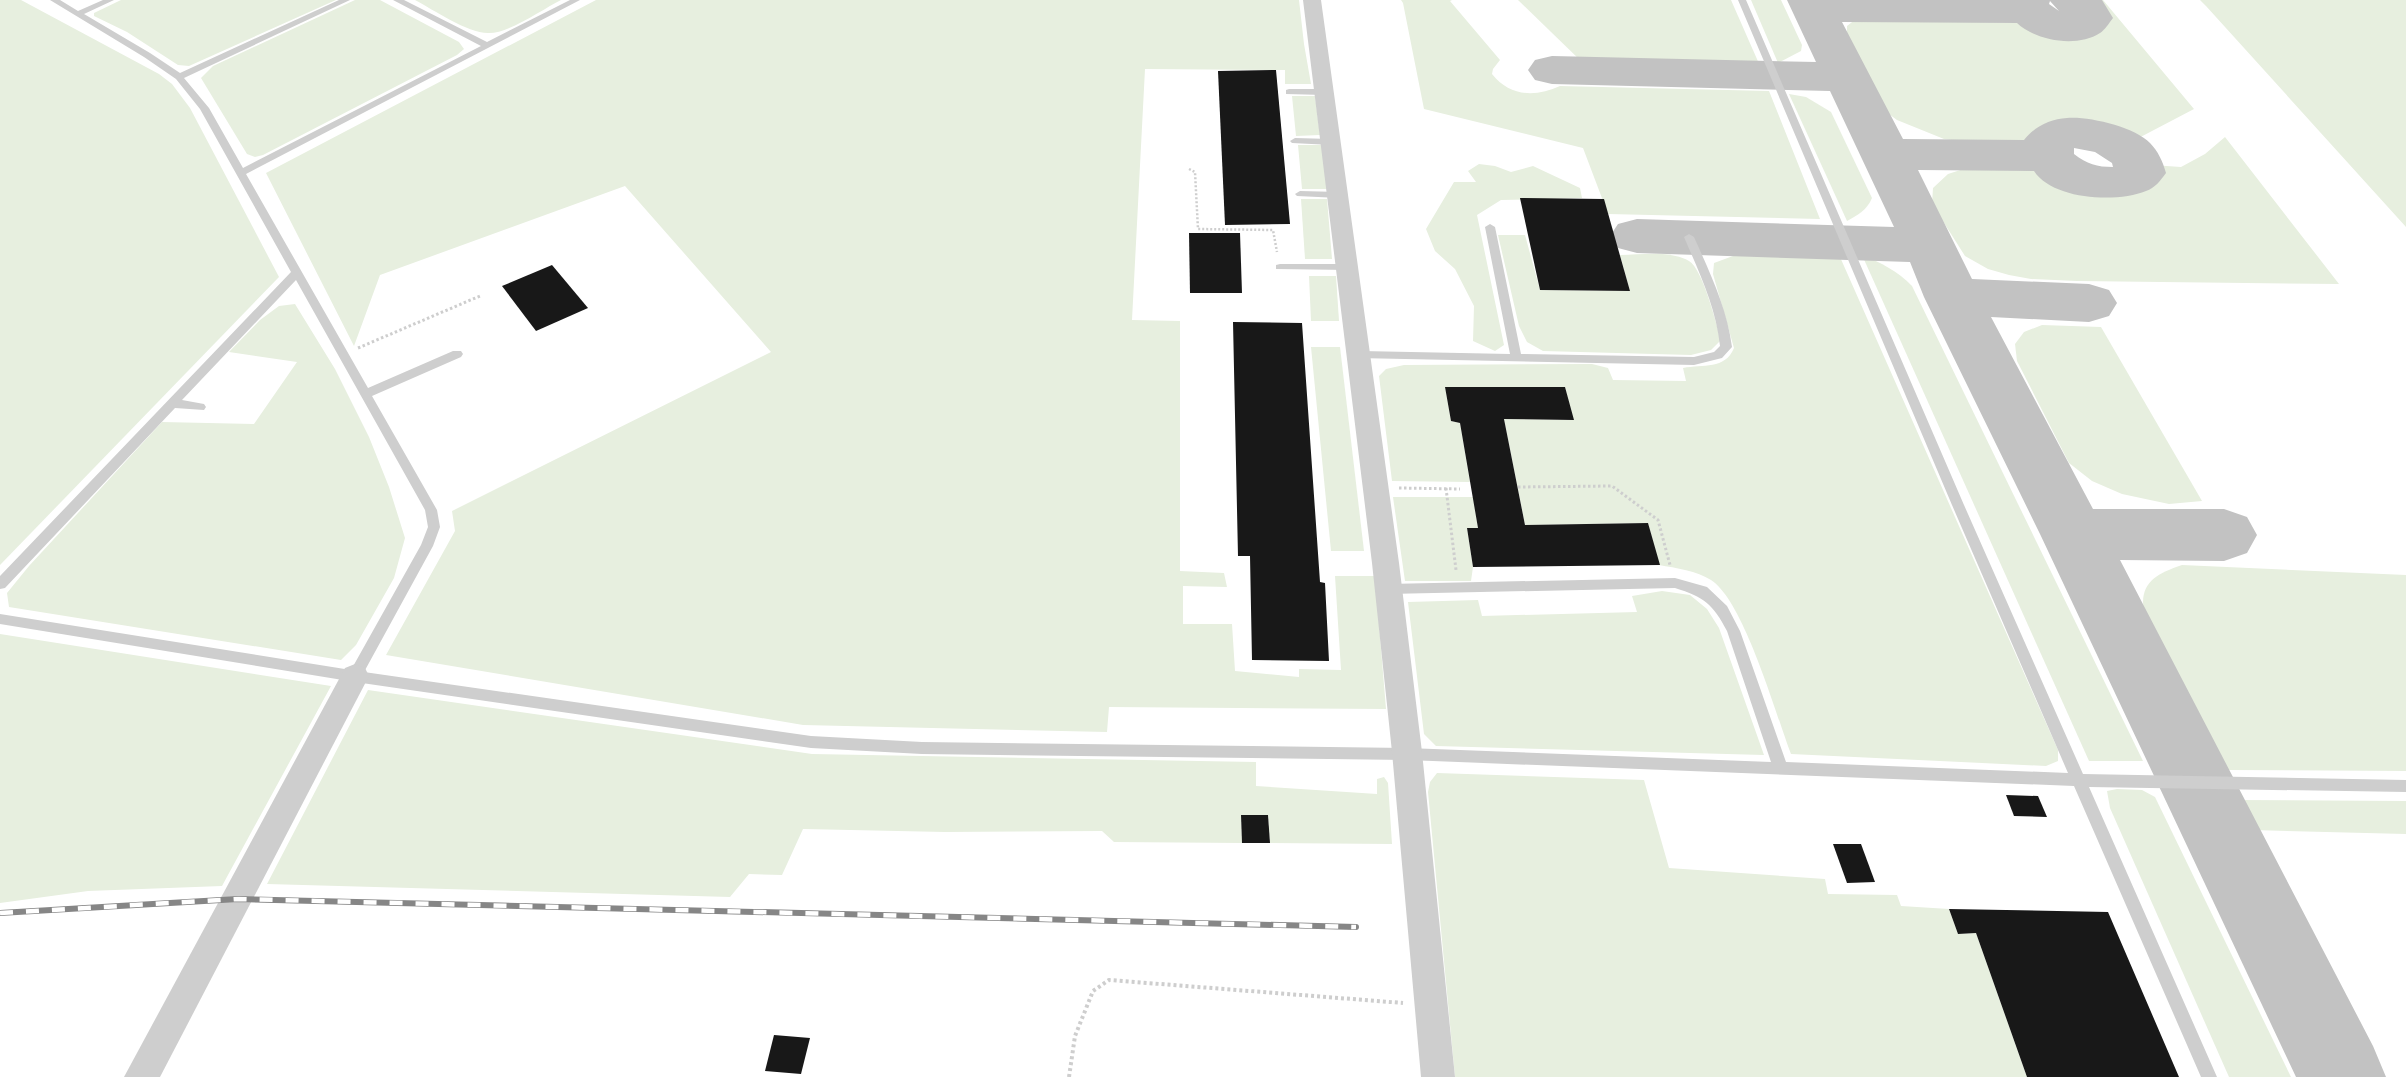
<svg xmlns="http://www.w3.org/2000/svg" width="2406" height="1077" viewBox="0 0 2406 1077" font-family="Raleway,sans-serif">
  <rect width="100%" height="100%" fill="#fff"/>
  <!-- green -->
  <g fill="#e7efdf">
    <path d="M0,0H21L159,74L172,84L190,108L279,277L0,565Z"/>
    <path d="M121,0H336L189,66L178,65L127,32L94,16V13Z"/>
    <path d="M355,0H380L459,42L464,49L457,55L263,155L255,157L247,154L201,78L213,66Z"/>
    <path d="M415,0H561C543,9 508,34 488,33C467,33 434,10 415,0Z"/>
    <path d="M596,0H1299L1304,44L1311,84H1285V70L1145,69L1132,320L1180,321V571L1224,573L1227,587L1183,586V624H1232L1235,671L1299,677V669L1341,670L1335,576H1375L1386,709L1109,707L1107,732L803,725L386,655L455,531L452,511L771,352L625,186L380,275L354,346L266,173Z"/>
    <path d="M1401,0H1452L1450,1L1500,60L1493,69L1492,74C1510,97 1536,97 1560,86L1769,91L1820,219L1608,214L1583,148L1424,109L1403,3Z"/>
    <path d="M1518,0H1731L1760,66L1583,63Z"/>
    <path d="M1751,0H1781L1802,45L1801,51L1778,63Z"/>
    <path d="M2088,0H2103L2194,109L2131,142C2102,129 2074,124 2042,133L2037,144H1981L1944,139L1897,120L1878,106L1847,40V26L1856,19L2023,23L2062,33L2082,34L2101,29L2106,22L2104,16L2109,15L2104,7L2096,6Z"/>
    <path d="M2200,0H2406V227L2206,6Z"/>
    <path d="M1789,94L1806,97L1831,112L1872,198C1867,210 1858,215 1847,221Z"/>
    <path d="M1292,96H1315L1320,135L1296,136Z"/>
    <path d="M2225,137L2339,284L2077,281L2031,279L2009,275L1988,269L1965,256L1932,204L1933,188L1948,174L1976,165L2047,166L2083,185L2107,189L2133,192L2149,188L2157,182L2152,165L2181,167L2205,154Z"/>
    <path d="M1298,145H1322L1327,189H1302Z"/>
    <path d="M1479,164L1495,166L1511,172L1533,166L1580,188L1582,198L1501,200L1477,215L1504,345L1495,351L1473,341L1474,306L1455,269L1435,251L1426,229L1454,182H1476L1468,171Z"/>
    <path d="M1301,199H1327L1332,259H1305Z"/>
    <path d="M1498,235H1525L1540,290L1630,291L1620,255C1642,255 1670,250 1689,261C1703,269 1716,324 1721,340L1711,350L1691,355L1543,351L1527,342L1519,326Z"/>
    <path d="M1822,253L1840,257L2058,750V761L2046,766L1791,754C1776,715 1744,601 1711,580C1697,571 1676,568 1659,565L1648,523L1525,525L1504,419L1573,420L1565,387H1445L1451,421L1460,423L1470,482L1392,481L1379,376L1386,369L1404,365L1592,364L1608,368L1613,380L1686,381L1683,368C1703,364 1725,370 1734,348L1713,274L1714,263L1733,256Z"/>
    <path d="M1862,255C1881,263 1898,271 1912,286L2143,761H2089Z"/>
    <path d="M1309,276H1336L1339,321H1311Z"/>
    <path d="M295,304L335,369L369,437L389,487L405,538L394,578L356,645L341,660L9,607L7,593L29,566L162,422L254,424L297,362L229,352L260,320L279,306Z"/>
    <path d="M2042,325L2101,327L2202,501L2169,504L2122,494L2092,481L2069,463L2017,361L2015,344L2024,332Z"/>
    <path d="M1311,347H1340L1364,551H1331Z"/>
    <path d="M1393,497H1473L1478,528H1467L1473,567L1471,581H1405Z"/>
    <path d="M2182,565L2406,575V771L2225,770L2146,620C2136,586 2152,575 2182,565Z"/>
    <path d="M1662,591L1690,595L1707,609L1719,628L1764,755L1436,746L1424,734L1408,602L1478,600L1482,616L1637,612L1632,596Z"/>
    <path d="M0,634L331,686L222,886L88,891L0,903Z"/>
    <path d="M368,690L812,754L1256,762V786L1377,794V779L1384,777L1388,783L1392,844L1270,843L1268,815L1241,816L1242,843L1114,842L1102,831L945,832L803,829L782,875L749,874L730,897L267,884Z"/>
    <path d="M1437,773L1644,780L1669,868L1825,879L1828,894L1897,895L1901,906L1949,909L1958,934L1976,933L2027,1077H1455L1428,792L1430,782Z"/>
    <path d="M2117,789L2142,790L2155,797L2291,1077H2229L2110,808L2107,791Z"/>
    <path d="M2235,800L2406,801V834L2252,830Z"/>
  </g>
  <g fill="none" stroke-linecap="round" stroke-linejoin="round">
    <!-- taxiway -->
    <path fill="#c2c2c2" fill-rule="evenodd" d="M1787,0H2102L2113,18C2109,23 2105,30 2100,33C2077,48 2036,41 2017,23L1842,22L1903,139L2024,140C2034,127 2050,119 2067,118C2088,116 2135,127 2150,143C2158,151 2163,162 2166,173C2160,181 2155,188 2146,191C2117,203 2053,200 2034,171L1918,170L1972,279L2089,284L2109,290L2117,303L2109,316L2089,322L1991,317L2093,509H2224L2247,517L2257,535L2247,553L2224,561L2120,560L2373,1046L2386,1077H2296L2040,534L1924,297L1910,262L1637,253L1618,248L1610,236L1618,224L1637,219L1894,227L1830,91L1552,84L1535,80L1528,70L1535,60L1552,56L1816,62ZM2050,1L2059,11L2049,4ZM2074,148L2095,152L2112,163L2113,167C2097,167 2087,164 2074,154Z"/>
  </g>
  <!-- building -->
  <g fill="#181818">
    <path d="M1276,70L1290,224L1225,225L1218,71Z"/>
    <path d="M1520,198L1604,199L1630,291L1540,290Z"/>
    <path d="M1189,233H1240L1242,293H1190Z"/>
    <path d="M552,265L588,308L536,331L502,286Z"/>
    <path d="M1233,322L1302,323L1320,582L1325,583L1329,661L1252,660L1250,556H1238Z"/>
    <path d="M1445,387H1565L1574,420L1504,419L1525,525L1648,523L1660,565L1473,567L1467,528H1478L1460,423L1451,421Z"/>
    <path d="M2006,795L2038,796L2047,817L2014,816Z"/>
    <path d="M1241,815H1268L1270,843H1242Z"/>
    <path d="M1833,844H1861L1875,882L1847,883Z"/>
    <path d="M1949,909L2108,912L2179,1077H2027L1976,933L1958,934Z"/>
    <path d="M774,1035L810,1038L801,1074L765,1071Z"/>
  </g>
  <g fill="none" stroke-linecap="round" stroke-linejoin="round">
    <!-- path-far2 -->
    <path stroke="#cecece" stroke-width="2.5" stroke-dasharray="2 2" stroke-linecap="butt" d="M1189,169L1195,172L1198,229L1273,230L1277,252"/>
    <!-- path-far1 -->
    <g stroke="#cecece" stroke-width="3" stroke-dasharray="2.5 2.5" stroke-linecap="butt">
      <path d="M358,348L480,296"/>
      <path d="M1518,487L1612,486L1658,520L1670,565"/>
      <path d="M1399,488L1460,489"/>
      <path d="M1446,488L1456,570"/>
    </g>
    <!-- path -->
    <path stroke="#cecece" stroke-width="4" stroke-dasharray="3 3" stroke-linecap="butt" d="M1069,1077L1075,1036L1093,991L1109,980L1403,1003"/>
    <!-- service -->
    <g fill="#cecece" fill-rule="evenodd">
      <path d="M50,0H60L78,11L103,0H114L84,14L150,53L180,73L339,0H350L184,78L209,108L243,168L481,46L393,0H404L487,42L570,0H580L246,174L368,388L453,351H461L463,354L461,357L372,396L437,510L440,527L433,546L364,672L811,736L922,742L1407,748L1771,762L1727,631C1713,604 1704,597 1675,588L1388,594L1383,593L1382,589L1383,585L1388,584L1675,578L1707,587L1727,606L1740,631L1786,762L2068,773L1952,505L1738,0H1746L1964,505L2083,774L2406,780V792L2089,787L2217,1077H2201L2074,786L1407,760L922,754L811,748L355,682L0,624V614L351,670L421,545L428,527L425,510L296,280L182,400L204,404L206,407L204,410L175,408L5,588L0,589V576L291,272L200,109L176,79L144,57Z"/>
      <path d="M1289,89H1324L1329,92L1324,95L1286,94V90Z"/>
      <path d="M1295,138L1331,139L1336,142L1331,145L1292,143L1290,141Z"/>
      <path d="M1300,191L1339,192L1344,195L1339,198L1297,196L1295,194Z"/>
      <path d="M1490,224L1495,227L1521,354L1694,357L1714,352L1720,346C1716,307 1699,272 1684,237L1689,234L1694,237C1710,273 1727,308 1732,347L1722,358L1694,365L1357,358L1355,355L1357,352L1361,351L1510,354L1485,227Z"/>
      <path d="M1280,264H1349L1354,267L1349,270L1276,269V265Z"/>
    </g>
    <!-- minor -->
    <g fill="#cecece" fill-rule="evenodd">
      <path d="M1303,0H1321L1399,563L1422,752L1455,1077H1421L1392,752L1372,563Z"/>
      <path d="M355,664L365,668L369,676L160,1077H124L345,668Z"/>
    </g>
    <!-- rail casing -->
    <g stroke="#868686" stroke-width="6">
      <path id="rail" d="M0,913L238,899L1356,927"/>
    </g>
    <!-- rail -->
    <use href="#rail" stroke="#fff" stroke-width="4.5" stroke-dasharray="13" stroke-linecap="butt"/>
  </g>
</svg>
